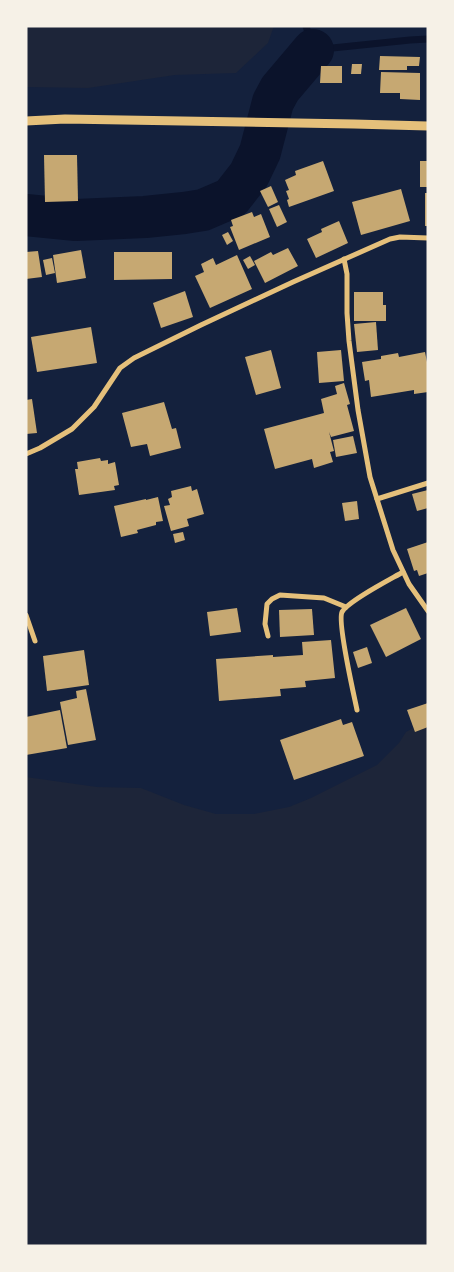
<svg xmlns="http://www.w3.org/2000/svg" width="454" height="1272" viewBox="0 0 454 1272" font-family="Signika,sans-serif">
  <rect width="100%" height="100%" fill="#14213d"/>
  <!-- green -->
  <g fill="#1d2539">
    <path d="M26,26H274L268,43L236,73L175,75L88,88L26,87Z"/>
    <path d="M428,720V1246H26V777L97,787L141,788L184,805L216,814H254L289,807L311,798L377,765L399,743L406,732Z"/>
  </g>
  <g fill="none" stroke-linecap="round" stroke-linejoin="round">
    <!-- stream -->
    <path stroke="#0b132b" stroke-width="7" d="M306,26L313,50L410,40L428,39"/>
    <!-- river -->
    <path stroke="#0b132b" stroke-width="42" d="M26,215L76,220L145,217L184,213L203,210L231,198L249,175L260,152L273,102L280,89L313,50"/>
  </g>
  <!-- building -->
  <g fill="#c6a872">
    <path d="M380,56L420,57L419,66H407V70H379Z"/>
    <path d="M352,64H362L361,74H351Z"/>
    <path d="M321,66H342V83H320Z"/>
    <path d="M381,72L420,73V100L400,99V93H380Z"/>
    <path d="M44,155H77L78,201L45,202Z"/>
    <path d="M323,161L334,191L289,207L287,200L289,199L286,191L289,190L285,180L296,175L295,171Z"/>
    <rect x="420" y="161" width="8" height="26"/>
    <path d="M271,186L278,202L268,207L260,191Z"/>
    <path d="M401,189L410,221L361,235L352,202Z"/>
    <rect x="425" y="193" width="3" height="33"/>
    <path d="M279,205L287,222L277,227L269,209Z"/>
    <path d="M252,212L254,217L261,214L270,237L239,250L230,227L233,226L231,220Z"/>
    <path d="M339,221L348,243L316,258L307,239L322,232L321,229Z"/>
    <path d="M228,232L233,241L227,245L222,235Z"/>
    <path d="M288,248L298,266L265,283L254,261L271,252L273,255Z"/>
    <path d="M81,250L86,278L57,283L53,255Z"/>
    <path d="M38,251L42,277L26,279V252Z"/>
    <path d="M114,252H172V279L114,280Z"/>
    <path d="M237,255L252,289L210,308L195,276L204,272L201,264L213,258L216,265Z"/>
    <path d="M250,256L255,265L248,269L243,260Z"/>
    <path d="M52,258L55,273L46,275L43,260Z"/>
    <path d="M185,291L193,317L161,328L153,303Z"/>
    <path d="M354,292H383V305H386V321H354Z"/>
    <path d="M376,322L378,350L357,352L354,324Z"/>
    <path d="M91,327L97,363L37,372L31,337Z"/>
    <path d="M271,350L281,388L256,395L245,357Z"/>
    <path d="M341,350L344,381L319,383L317,352Z"/>
    <path d="M425,352L428,367V392L414,394V390L371,397L369,380L365,381L362,362L381,359V356L398,353L399,357Z"/>
    <path d="M344,383L350,404L347,405L354,431L331,437L329,432L334,451L330,452L333,462L314,468L312,459L275,469L264,429L324,413L321,399L337,394L335,386Z"/>
    <path d="M32,399L37,433L26,434V400Z"/>
    <path d="M164,402L172,429L176,428L181,448L150,456L147,444L131,447L122,413Z"/>
    <path d="M353,436L357,453L336,457L333,440Z"/>
    <path d="M100,458L101,461L108,460V464L115,462L119,485L114,486L115,490L79,495L75,469H78L77,462Z"/>
    <path d="M191,486L192,491L197,489L204,514L187,519L189,526L171,531L164,506L170,505L168,499L172,497L171,491Z"/>
    <path d="M428,490V508L417,511L412,494Z"/>
    <path d="M158,497L163,521L156,522V525L137,530L138,533L121,537L114,506L146,499V500Z"/>
    <path d="M357,501L359,519L345,521L342,503Z"/>
    <path d="M183,532L185,540L175,543L173,534Z"/>
    <path d="M428,542V573L419,576L417,570L414,571L407,549Z"/>
    <path d="M237,608L241,632L210,636L207,612Z"/>
    <path d="M406,608L421,639L386,657L370,625Z"/>
    <path d="M312,609L314,635L280,637L279,610Z"/>
    <path d="M331,640L335,678L305,681L306,687L280,689L281,696L219,701L216,659L273,655V657L303,655L302,642Z"/>
    <path d="M367,647L372,663L358,668L353,652Z"/>
    <path d="M84,650L89,685L47,691L43,656Z"/>
    <path d="M86,689L96,740L68,745L60,702L77,698L76,691Z"/>
    <path d="M428,703V727L415,732L407,710Z"/>
    <path d="M60,710L67,748L26,755V717Z"/>
    <path d="M341,719L343,725L352,722L364,756L294,780L280,740Z"/>
  </g>
  <g fill="none" stroke-linecap="round" stroke-linejoin="round">
    <!-- minor -->
    <g stroke="#e5c07b" stroke-width="5">
      <path d="M344,259L347,274V313L349,341L358,410L370,477L393,550L409,584L428,611"/>
      <path d="M26,454L40,448L72,429L94,407L120,368L134,358L201,325L293,282L390,239L400,237L428,238"/>
      <path d="M377,499L428,483"/>
      <path d="M26,615L35,641"/>
      <path d="M268,636L265,624L267,604L272,599L280,595L324,598L346,607"/>
      <path d="M357,710C354,695 337,622 342,612C348,601 391,579 403,572"/>
    </g>
    <!-- tertiary -->
    <path stroke="#e5c07b" stroke-width="9" d="M26,121L65,119L354,124L428,126"/>
  </g>
  <!-- border -->
  <rect width="454" height="1272" fill="none" stroke="#f6f1e7" stroke-width="55"/>
</svg>
